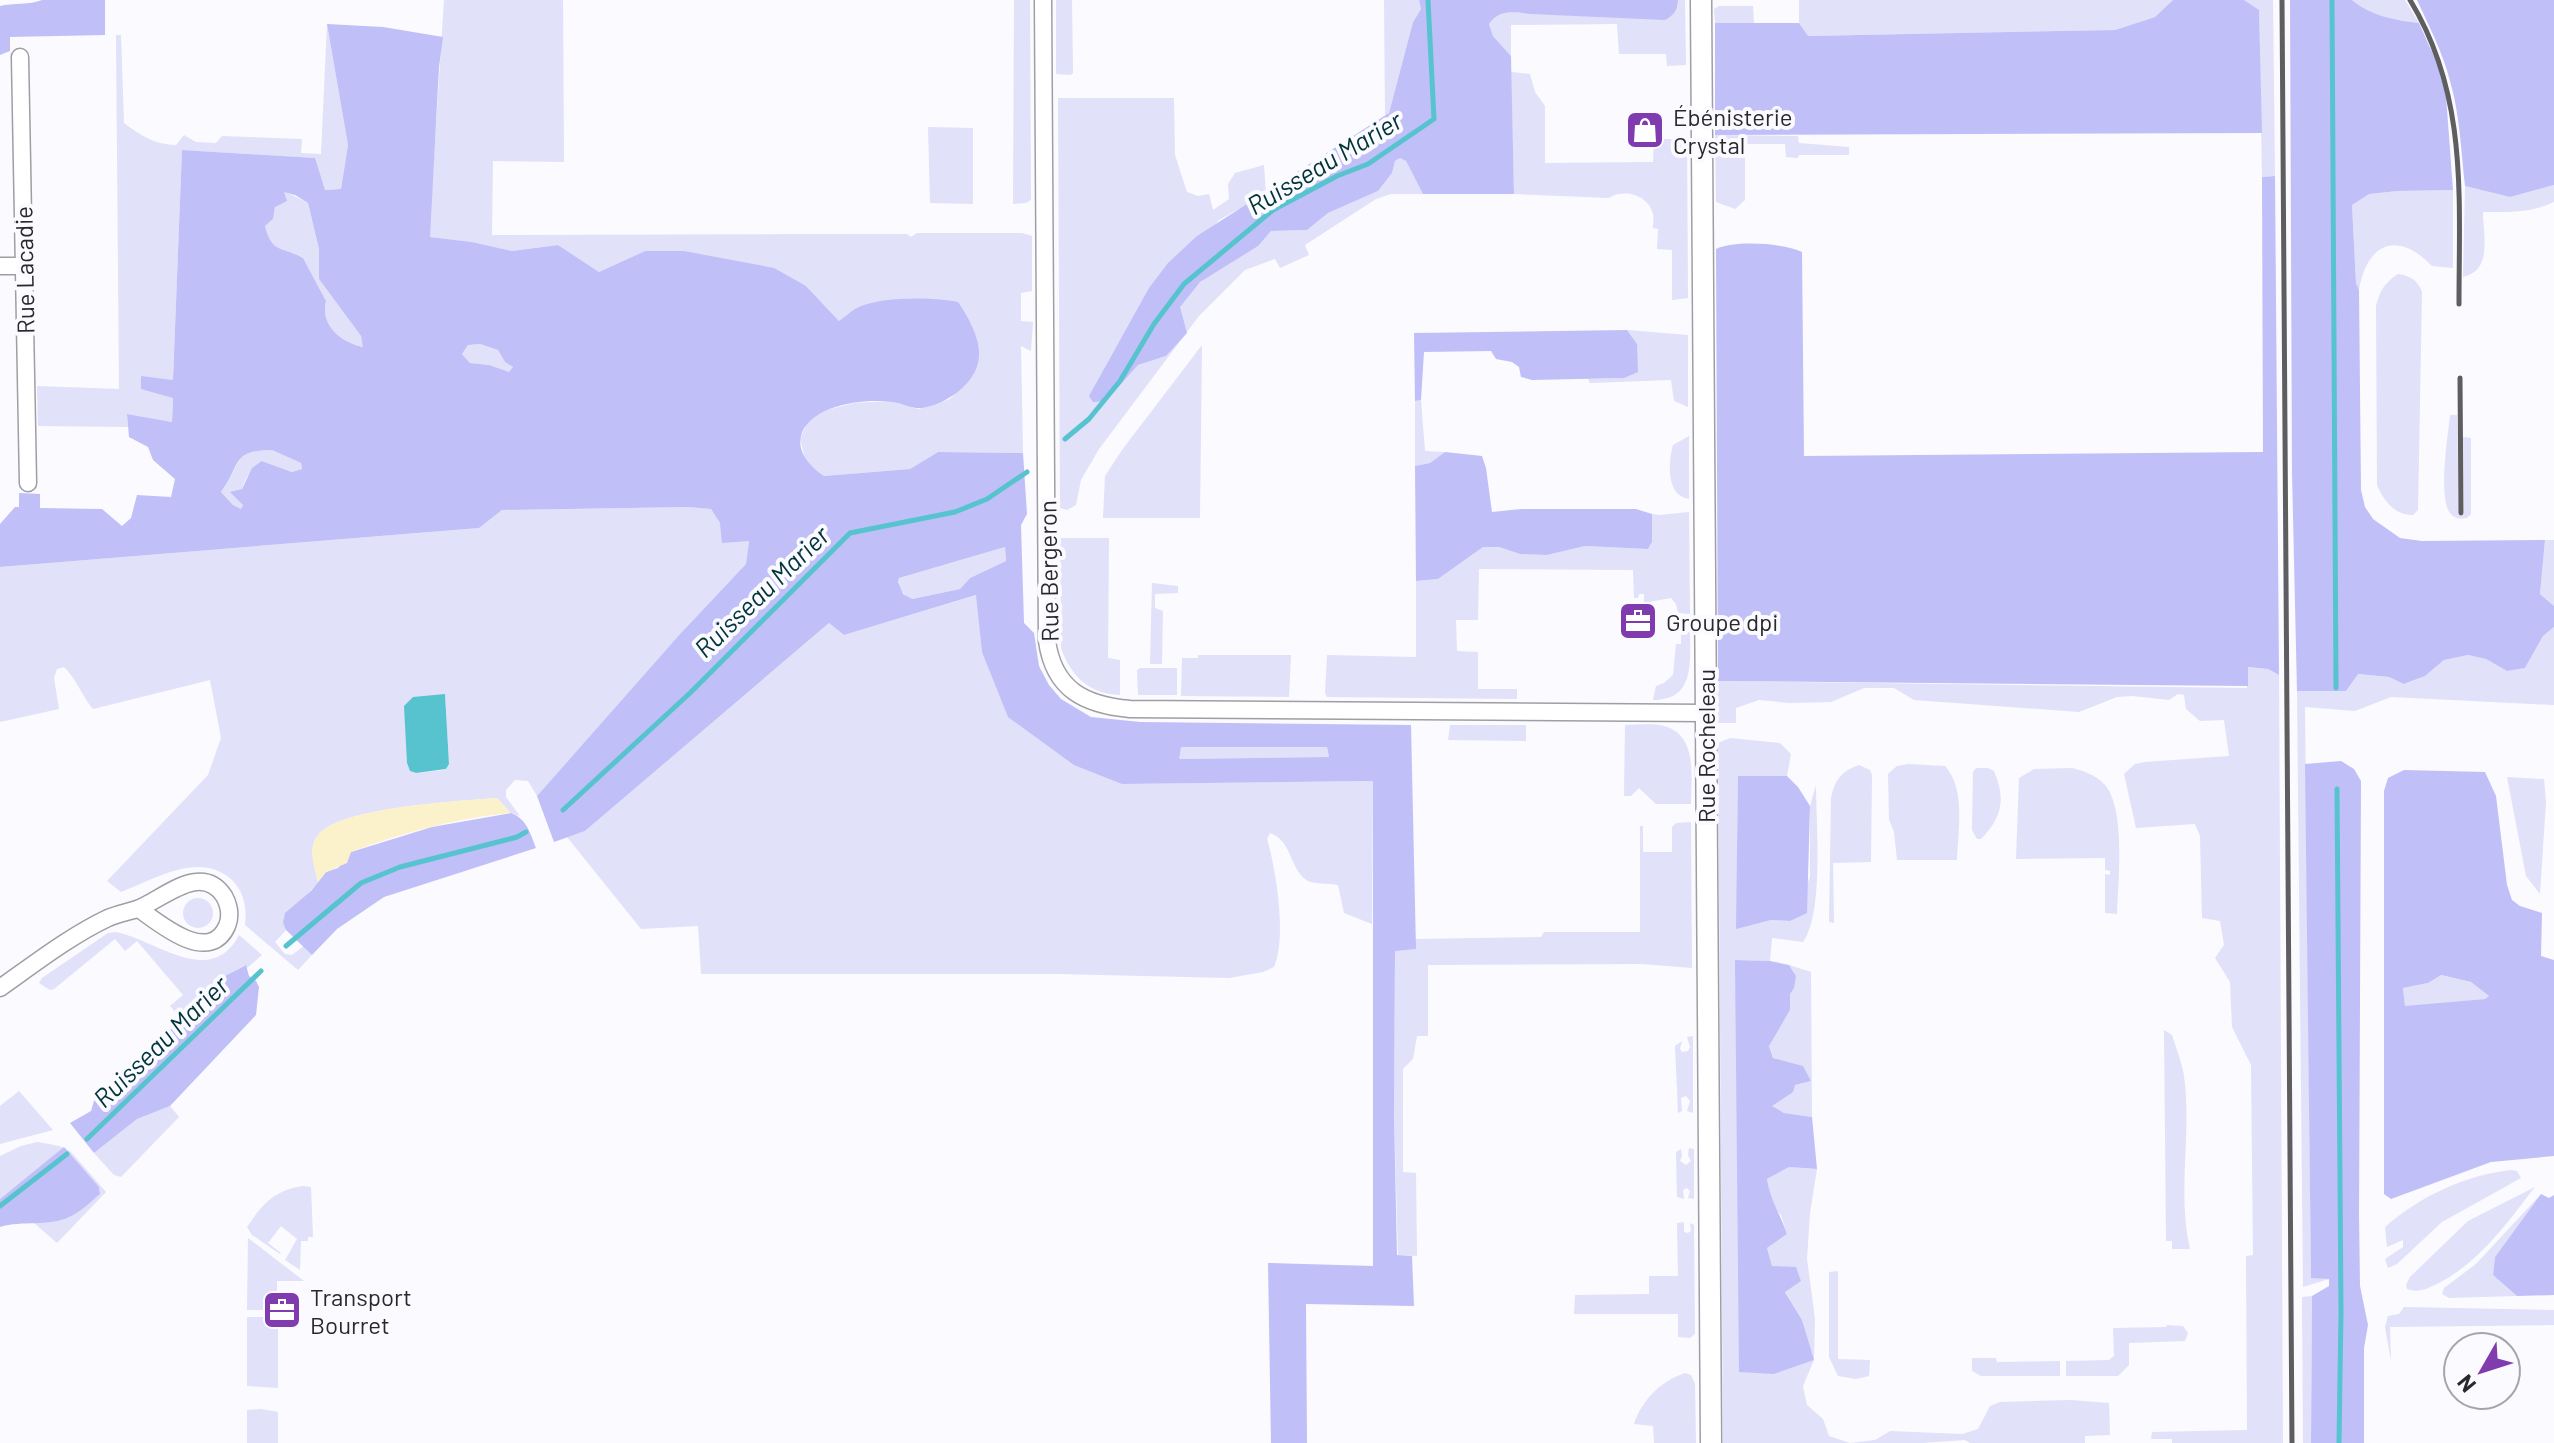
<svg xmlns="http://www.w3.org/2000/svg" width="2554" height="1443" viewBox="0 0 2554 1443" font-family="Barlow,sans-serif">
  <rect width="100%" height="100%" fill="#fafaff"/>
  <!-- green -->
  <g fill="#e1e1f9" fill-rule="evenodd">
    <path d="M444,0H563L564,162L493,161L492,235L907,234L911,237L917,233H1022L1032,236V291L1021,293V321L1033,322L1031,351L1021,346L1023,453L938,452L910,469L823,476L806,462L800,439L808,421L819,412L854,403L889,401L919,409L950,399L973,375L856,309L839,321L806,286L684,251H645L599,272L558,245L512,251L472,242L429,237Z"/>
    <path d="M1014,0H1030L1031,200L1026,203L1013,204Z"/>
    <path d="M1056,0H1072L1073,73L1071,75L1056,74Z"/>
    <path d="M1384,0H1419L1421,9L1413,22L1389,113L1385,116Z"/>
    <path d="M1678,0H1685L1686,65L1667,66L1666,54H1619L1617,24L1511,25V56L1493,36L1489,24L1494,16L1509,11L1530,14L1600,16L1678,6Z"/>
    <path d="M1799,0H2173L2155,17L2115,30L1807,36L1799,23Z"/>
    <path d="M2244,0H2273L2275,176L2262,177L2259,11Z"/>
    <path d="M2352,0H2405L2419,23C2395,20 2371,16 2352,0Z"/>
    <path d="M1719,6H1753L1754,23H1715L1714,9Z"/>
    <path d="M327,24L348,145L341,189L325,190L314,158L182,150L173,380L142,377V389L173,397L172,422L127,414L128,427L38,426L37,386L119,389L116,35H121L124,123C140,135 155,145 176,145L184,135L196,142L216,143L222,136L302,139L301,153L321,154Z"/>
    <path d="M1511,72L1530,74L1535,92L1545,106V163L1653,162L1654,139H1687L1688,298L1672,300V250L1657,249L1658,229L1653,228C1653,223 1654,218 1653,214C1649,195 1623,188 1609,198L1514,194Z"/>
    <path d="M1058,98H1174L1175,155L1187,192L1198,196L1209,194L1213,210L1229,199L1228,184L1235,173L1264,165L1266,194L1219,220L1122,338L1105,367L1106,401L1138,365L1166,356C1170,341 1172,322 1180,307C1198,271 1245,260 1271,231L1307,230L1328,213L1378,191L1392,173L1395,161L1400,158L1406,161L1423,194H1391L1376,199L1305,245L1309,255L1280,268L1275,259L1245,270L1199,316L1099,449L1081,480L1076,505L1067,510L1060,508Z"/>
    <path d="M928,127L973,128V204L930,203Z"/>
    <path d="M1715,135L1798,136L1799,143L1849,147V155H1799L1798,158L1786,157L1785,144H1745V200L1735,209L1716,202Z"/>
    <path d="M2554,185V202C2531,213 2508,212 2483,212C2483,236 2493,270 2463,277L2465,186L2510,197Z"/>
    <path d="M2453,190V268L2432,266C2397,230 2367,243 2359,290L2356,283L2352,205L2368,194L2398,191Z"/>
    <path d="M284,191L308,203L319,249V279L361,336L364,347C340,342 320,326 326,301L303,258C281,246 272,254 265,226L273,219L275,207Z"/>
    <path d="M2398,274C2411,276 2417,280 2422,292L2418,510L2413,515C2394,515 2384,501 2377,485L2376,306C2380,291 2384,283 2398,274Z"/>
    <path d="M1627,330L1688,335V407L1674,401L1671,380L1590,383L1588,379L1624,378L1637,344Z"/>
    <path d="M480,344L498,350L505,362L513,367L509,373L489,365L470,363L462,354L468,345Z"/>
    <path d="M1202,345L1200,518H1103L1105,476L1122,450Z"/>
    <path d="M1421,400L1425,451L1445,452L1430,463L1415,466V401Z"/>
    <path d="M2450,415H2457L2459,514H2464L2463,437L2471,438V514L2467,518C2460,519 2455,519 2450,513C2438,497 2448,436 2450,415Z"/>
    <path d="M1689,436V499C1666,496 1668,463 1673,445Z"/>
    <path d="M272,450L301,463L302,469L292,472L263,461C248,470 237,489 243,505L241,509L233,505L221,492C243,464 230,451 272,450Z"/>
    <path d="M688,507L711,509L720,523L749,541L746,564L680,634L537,796L528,781L515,780L506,790V797L520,816L511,813L497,798C460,801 339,807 318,835C307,849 315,867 318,882L283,923L286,930L275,942L285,954L292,955L304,946L312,955L298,970L245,925C247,908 244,891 231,879C199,851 155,879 121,892L107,881L208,775L221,738L210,680L93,709C82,696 76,678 64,667L57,669L54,678L59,709L0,722V567L479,528L502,510ZM445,694L449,764L445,770L416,773L410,771L407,763Z"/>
    <path d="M1689,512L1690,614L1678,613L1676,604L1671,598L1649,602L1648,619L1644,620V594H1639L1638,598H1634L1633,570L1479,569L1478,620H1456L1457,651L1478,652V689H1517V699L1327,697L1325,693L1327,655L1416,657V581L1438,579L1483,547H1499L1520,554L1547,555L1585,546L1648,549L1652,542V514L1660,515Z"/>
    <path d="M1060,538H1109L1108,658L1120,660V695C1089,694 1071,676 1061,648Z"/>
    <path d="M2545,540H2554V606L2540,594Z"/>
    <path d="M1005,547L1006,561L970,578L960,589L911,599C904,595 896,588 899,578Z"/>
    <path d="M1152,583L1178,586V593L1155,594V608L1163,611L1162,664H1150Z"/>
    <path d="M977,595L982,652L1122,784L1373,781L1372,924L1344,913L1338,885C1329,883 1312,885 1305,879C1289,866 1292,841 1270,833L1267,839C1276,869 1287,937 1274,967L1263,972L1229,978L1059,974H701L698,926L641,929L567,837L585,831L829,623L844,635Z"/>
    <path d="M2554,627V705L2391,697L2355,711L2305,707L2311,1277L2329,1279L2303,1287L2297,691H2346L2357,674L2389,677L2405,684L2425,676L2444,660L2468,655L2486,659L2507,671L2525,668L2543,636Z"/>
    <path d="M1683,632H1690C1690,663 1695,700 1653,700L1656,686L1664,683L1673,675L1676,644H1681V633Z"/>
    <path d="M1198,655H1291L1289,697L1181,696L1182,658H1198Z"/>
    <path d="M2247,667L2268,669L2279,675L2283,1443H2172V1439H2151L2152,1432L2247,1430L2246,1256L2253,1255L2251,1065L2232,1027L2230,982L2215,958L2224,945L2220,921L2202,918L2200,836L2195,824L2136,828L2124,774L2135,764L2145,762L2229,756L2224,720L2200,721L2186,709L2184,695L2178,694L2169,700L2132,696L2117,697L2079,712L1914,700L1894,688H1864L1831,702L1789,703L1759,700L1736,708V723H1718V681L2247,688Z"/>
    <path d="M1140,668H1177V695H1138L1137,670Z"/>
    <path d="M1450,725H1526V741L1448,740Z"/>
    <path d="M1625,725C1637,725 1652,723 1664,726C1698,735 1691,777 1691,804H1656L1639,788L1631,796H1624Z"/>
    <path d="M1730,738L1780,743L1791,754L1787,776H1738L1737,928L1771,920L1791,921L1810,877V806L1816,785C1816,822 1824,913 1803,942L1772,938L1770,961L1735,960L1774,1374L1813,1360L1802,1320L1785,1291L1796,1268L1772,1266L1767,1248L1787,1234L1781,1215L1772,1206L1767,1179L1789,1167L1817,1169L1810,1213L1807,1259L1815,1319L1814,1360L1803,1386L1807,1405L1823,1419L1829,1436L1850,1443L1875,1440L1890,1431L1962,1434L1978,1429L1990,1406L2000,1402L2071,1400L2109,1403L2110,1435L2085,1436V1443H1970L1965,1440L1922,1443H1723L1718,743Z"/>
    <path d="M1180,747H1327L1329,757L1178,759Z"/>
    <path d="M1908,764L1945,766C1966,789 1958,831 1957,860H1897L1894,832L1889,819L1888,774L1897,766Z"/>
    <path d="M1859,765L1870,770L1872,775L1871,862L1833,863L1834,923L1829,922L1831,798C1834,781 1842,770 1859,765Z"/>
    <path d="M1976,768H1988L1994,771C2006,800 2002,817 1981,839H1977L1972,830L1973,772Z"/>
    <path d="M2072,768C2084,771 2096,775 2105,785C2126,810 2118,881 2117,914L2105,913V874L2110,875V871L2105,870V858L2016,859L2019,778L2034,769Z"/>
    <path d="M2507,777L2544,779L2546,802L2540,894L2526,876Z"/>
    <path d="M1691,822L1692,968L1642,964L1428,965V1036H1417L1413,1059L1403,1069V1172L1416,1173L1417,1256L1398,1255L1394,1115L1395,950L1415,949V939L1541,937L1544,932H1640V826H1643V852H1672V827L1676,823Z"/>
    <circle cx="198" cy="913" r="15"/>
    <path d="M116,932C156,940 211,989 239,935L262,955L247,968L245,965L213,982L201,992L182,1019L170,1006L183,995L137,941L125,951L115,939L54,989L50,990L39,983L42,978L108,933Z"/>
    <path d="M1789,965L1811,972L1812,1117L1784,1113L1771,1107L1795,1085L1811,1081L1802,1066L1773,1058L1769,1045L1790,1010V994L1796,976Z"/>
    <path d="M2440,975L2471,982L2489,996L2485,999L2405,1007L2403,988L2428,983Z"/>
    <path d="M2164,1030L2172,1035C2176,1048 2182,1063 2184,1076C2192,1134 2177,1190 2190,1249H2172V1241H2166Z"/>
    <path d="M1693,1036V1113L1687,1111L1690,1101L1686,1096L1681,1098L1682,1111L1678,1113L1675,1046L1682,1041L1680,1049L1682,1052L1688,1051L1690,1047L1687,1037Z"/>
    <path d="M19,1091L53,1130L0,1144V1106Z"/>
    <path d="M170,1106L179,1117L121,1177L114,1175L94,1153L137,1119Z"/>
    <path d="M37,1142C50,1144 61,1145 71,1152L106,1192L57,1243L33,1222C61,1221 79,1213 100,1194L99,1187L64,1148L0,1199V1156L21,1146Z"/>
    <path d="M1689,1148L1694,1149V1199L1688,1198L1690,1191L1687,1188L1683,1190L1684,1199L1677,1197L1676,1152L1681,1149L1682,1156L1680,1161L1686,1165L1691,1161L1688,1155Z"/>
    <path d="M2511,1170L2517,1171L2521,1178L2442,1222L2397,1264L2388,1268L2385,1259L2403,1247V1240L2387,1247L2385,1227C2419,1197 2465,1175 2511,1170Z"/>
    <path d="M303,1186L311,1187L313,1237H308V1241H301L300,1270L285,1260L297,1239L281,1226L268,1243L281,1253L280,1254L252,1235L247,1227C262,1204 275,1190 303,1186Z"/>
    <path d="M2535,1187C2506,1224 2480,1262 2437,1284C2426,1289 2419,1293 2407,1289L2406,1285L2410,1277L2468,1221Z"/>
    <path d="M2541,1194L2495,1257L2493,1275L2517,1296L2449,1298L2442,1294L2444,1288L2476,1264Z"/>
    <path d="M1684,1222V1232L1688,1233L1691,1231L1690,1223L1694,1225L1695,1334L1690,1338L1678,1337V1314H1574L1575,1295L1649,1294V1276H1678L1677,1223Z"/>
    <path d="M248,1238L304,1281H277V1297L271,1298L270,1307L264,1310H247Z"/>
    <path d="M1838,1271V1359L1870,1360L1869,1376L1856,1379L1838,1376L1829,1357V1272Z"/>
    <path d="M2312,1296L2311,1443H2303L2302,1297Z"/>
    <path d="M2404,1307L2554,1310V1325L2390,1327L2391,1361L2385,1327L2388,1316L2399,1314Z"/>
    <path d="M247,1317H264L271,1320V1326H278V1388L247,1386Z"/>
    <path d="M2167,1325L2183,1326L2188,1333L2185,1341L2129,1343V1365L2118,1376H2066V1361L2109,1360L2114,1356L2113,1328L2166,1327Z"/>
    <path d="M1972,1358H1996L1997,1362L2060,1361V1376H1981L1972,1371Z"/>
    <path d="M1685,1373L1691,1375L1695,1384L1696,1443H1654L1653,1426L1634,1424C1642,1400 1661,1381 1685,1373Z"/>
    <path d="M261,1409L278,1412V1443H247V1410Z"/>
  </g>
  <!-- forest -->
  <g fill="#c0bff8" fill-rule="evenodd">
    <path d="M42,0H105V35L10,37V51L0,55V6C13,3 30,5 42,0Z"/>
    <path d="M1419,0H1678C1678,10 1673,16 1665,20L1530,14C1514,12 1499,9 1489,24L1493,36L1511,56L1514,194H1423L1406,161L1400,158L1395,161L1392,173L1378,191L1328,213L1307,230L1271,231L1258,246L1200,282L1180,307L1187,333L1166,356L1138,365L1106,401L1093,402L1089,396L1149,288L1168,263L1197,236L1389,113L1413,22L1421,9Z"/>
    <path d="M2173,0H2244L2259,10L2262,133L1715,135V23H1799L1808,36L2115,30L2155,17Z"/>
    <path d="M2290,0H2352C2371,16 2395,20 2419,23L2437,63L2446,96L2453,190L2398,191L2369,194L2352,205L2356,283L2359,290L2361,490L2365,507L2373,519L2400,538L2422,541L2545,540L2540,594L2554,606V627L2543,636L2525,668L2507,671L2486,659L2468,655L2444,660L2425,676L2404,684L2389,677L2358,674L2346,691H2297L2292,472Z"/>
    <path d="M2417,0H2554V185L2510,197L2465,186C2461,151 2460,115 2450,81C2443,53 2429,26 2417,0Z"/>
    <path d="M327,24L383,27L443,37L439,67L430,237L472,242L512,251L558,245L599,272L645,251H684L774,268L806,286L839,321C845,317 850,312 855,309C879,296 932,297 958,302C967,315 979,336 979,353C980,382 947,404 922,408C912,409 901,403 892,402C864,398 809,405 801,436C797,453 811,467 824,476L910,469L938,452L1023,453L1027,514L1021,525L1024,623L1034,633L1039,666L1049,685L1061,699L1091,717L1140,722L1411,725L1416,949L1395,951L1394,1115L1397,1255L1412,1256L1414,1306L1306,1304L1307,1443H1271L1268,1263L1373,1266V781L1122,784L1074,765L1008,717L982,652L976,595L844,635L829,623L585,831L554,842L537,796L680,634L746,564L749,541L722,543L720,523L711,509L688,507L502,510L479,528L0,567V524L15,507H19V493L40,494V508L102,509L122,526L131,518L137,495L171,497L175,479L153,460L148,447L129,437L127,414L172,422L173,398L141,389V376L173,380L182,150L315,158L325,190L341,189L348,145ZM284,192L295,195L308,203L319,249V279L361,336L363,347C340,342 320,325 326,301L303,258C282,246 272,254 265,226L273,219L275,207L287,201ZM480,344L498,350L505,362L513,367L509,372L489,365L470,363L462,354L468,345ZM272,450L301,463L302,469L292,472L262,461L252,468L242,489L230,492L243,505L241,509L233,505L221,492C242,464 230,451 272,450ZM1005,547L1006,561L970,578L960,589L912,599L903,594L898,582L899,578ZM1181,747H1327L1329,757L1179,759Z"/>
    <path d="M2275,176L2279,675L2268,669L2248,667V686L1718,681L1716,249C1736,240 1782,243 1802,252L1804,456L2263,452L2262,177Z"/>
    <path d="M1627,330L1637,344L1638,372L1624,378L1532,380L1521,377L1519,367L1512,362L1496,359L1491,351L1424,352L1421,400L1415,401L1414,333Z"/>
    <path d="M1445,452L1482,456L1486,468L1492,512L1521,509H1636L1652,514V542L1648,549L1585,546L1547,555L1520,554L1499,547H1483L1438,579L1416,581L1415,466L1430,463Z"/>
    <path d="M2341,761L2354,769L2361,781L2359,1216L2360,1286L2368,1325L2364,1348V1443H2311L2312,1296L2329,1286V1279L2311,1278L2305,764Z"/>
    <path d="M2404,770L2485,772L2496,796L2507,885L2512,900L2520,906L2542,913L2541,956L2554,960V1156L2491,1162L2391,1199L2384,1194V791L2388,778ZM2441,975L2471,982L2489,996L2485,999L2405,1006L2403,988L2428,983Z"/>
    <path d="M1738,776H1787L1798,787L1810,806L1807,913L1790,921L1771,920L1736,929Z"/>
    <path d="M511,813C527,819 530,833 536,848L384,897L337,929L312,955L286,930L283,923L285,913L311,891L326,872L338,868L351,852L432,827Z"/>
    <path d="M1735,960L1770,961L1789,965L1796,976L1794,988L1790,994V1010L1769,1046L1773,1058L1803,1066L1811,1081L1795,1085L1793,1092L1772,1106L1784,1113L1812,1117L1817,1169L1789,1167L1767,1179C1771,1203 1780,1213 1787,1234L1767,1248L1772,1266L1796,1267L1801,1281L1785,1292L1802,1320L1814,1360L1774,1374L1739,1372Z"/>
    <path d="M246,965L249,976L256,981L259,987L256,1015L170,1106L137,1119L94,1153L70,1123L91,1111L96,1094L187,1015L201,992L213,982Z"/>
    <path d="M64,1147L99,1187L100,1194C91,1202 80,1212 69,1217C48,1227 22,1220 0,1227V1199Z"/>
    <path d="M2541,1194L2549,1198L2554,1195V1295L2517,1296L2493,1275L2495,1257Z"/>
  </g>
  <!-- sand -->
  <path fill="#fbf1cb" d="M497,798L511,813C457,818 401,833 351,852L347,863L326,872L318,882C315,867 307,849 318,835C339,807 460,801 497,798Z"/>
  <!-- water -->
  <path fill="#57c3ce" d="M445,694L449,764L446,769L416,773L410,771L407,763L404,706L413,697Z"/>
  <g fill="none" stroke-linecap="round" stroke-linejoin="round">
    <!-- stream -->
    <g stroke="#57c3ce" stroke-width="5">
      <path d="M2332,0L2336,688"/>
      <path d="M1065,439L1089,419L1120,381L1154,324L1184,284L1273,210L1337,176L1368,164L1434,119L1428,0"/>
      <path d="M2337,789L2341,1312L2339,1443"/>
      <path d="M563,810L690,693L850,533L955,512L987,499L1027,472"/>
      <path d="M286,946L361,883L400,867L517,837L526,832"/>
      <path d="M87,1139L261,971"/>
      <path d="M0,1206L67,1154"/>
    </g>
    <!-- minor casing -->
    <g stroke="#9e9ea4" stroke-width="19">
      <g id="minor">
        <path d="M1043,0L1047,641C1054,690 1085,705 1130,709L1705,713"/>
        <path d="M20,57L28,483"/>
        <path d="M0,266H23"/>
        <path d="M0,988C34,964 70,936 108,918C117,914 128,912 137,909C162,900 201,861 224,896C229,905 231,916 227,926C209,966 159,923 139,909"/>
      </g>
    </g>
    <!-- tertiary casing -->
    <g stroke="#9e9ea4" stroke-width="23">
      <path id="tertiary" d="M1701,0L1711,1443"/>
    </g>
    <!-- minor -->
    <use href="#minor" stroke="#fff" stroke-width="16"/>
    <!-- tertiary -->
    <use href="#tertiary" stroke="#fff" stroke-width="20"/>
    <!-- rail -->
    <g stroke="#5e5e61" stroke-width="5">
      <path d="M2282,0L2292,1443"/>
      <path d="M2410,0C2468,95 2459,197 2459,304"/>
      <path d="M2460,378L2461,513"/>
    </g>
  </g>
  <!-- icons -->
  <defs>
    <g id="shop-square" transform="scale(2)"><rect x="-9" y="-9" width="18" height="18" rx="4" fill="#803bae" stroke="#fafaff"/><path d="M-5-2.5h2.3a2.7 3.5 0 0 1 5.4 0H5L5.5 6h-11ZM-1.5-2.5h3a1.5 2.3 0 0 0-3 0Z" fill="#fff"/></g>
    <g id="office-square" transform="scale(2)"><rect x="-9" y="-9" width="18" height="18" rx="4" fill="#803bae" stroke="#fafaff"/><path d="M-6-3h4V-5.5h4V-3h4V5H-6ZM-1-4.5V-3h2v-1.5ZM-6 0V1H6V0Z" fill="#fff"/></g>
  </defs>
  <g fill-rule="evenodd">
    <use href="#shop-square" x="1645" y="130"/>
    <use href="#office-square" x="1638" y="621"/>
    <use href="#office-square" x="282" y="1310"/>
  </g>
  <g text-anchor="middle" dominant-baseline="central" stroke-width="8" stroke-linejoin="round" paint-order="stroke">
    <!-- poi labels -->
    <g font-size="24" fill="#29292b" stroke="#fafaff" text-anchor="start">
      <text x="1673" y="116">Ébénisterie<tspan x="1673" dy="28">Crystal</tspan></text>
      <text x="1666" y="621">Groupe dpi</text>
      <text x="310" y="1296">Transport<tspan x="310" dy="28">Bourret</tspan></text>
    </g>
    <!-- street labels -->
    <g font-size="24" fill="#29292b" stroke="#fafaff">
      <text transform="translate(24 270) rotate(-91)">Rue Lacadie</text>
      <text transform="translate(1048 571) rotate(-91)">Rue Bergeron</text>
      <text transform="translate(1705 746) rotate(-90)">Rue Rocheleau</text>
    </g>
    <!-- water labels -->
    <g font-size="26" font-style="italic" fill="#003439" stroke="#fafaff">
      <text transform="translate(1324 162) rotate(-31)">Ruisseau Marier</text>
      <text transform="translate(761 591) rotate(-44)">Ruisseau Marier</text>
      <text transform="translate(160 1041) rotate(-44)">Ruisseau Marier</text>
    </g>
  </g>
  <!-- north arrow -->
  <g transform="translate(2482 1371) rotate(231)"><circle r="38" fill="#fafaff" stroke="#a6a6aa" stroke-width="2"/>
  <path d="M0-6L14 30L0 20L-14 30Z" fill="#803bae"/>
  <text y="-12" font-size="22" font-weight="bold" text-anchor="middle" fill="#29292b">N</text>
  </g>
</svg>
